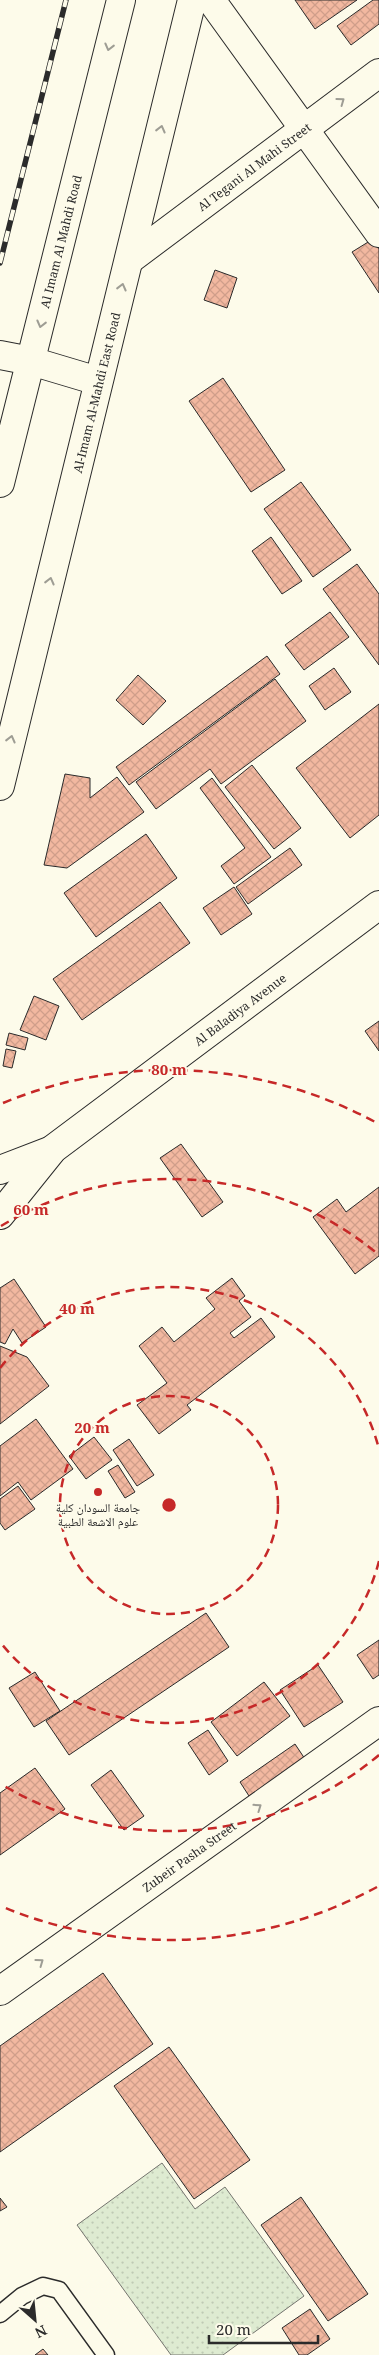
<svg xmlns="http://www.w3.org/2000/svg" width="379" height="2355" viewBox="0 0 379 2355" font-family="'Noto Serif','Noto Naskh Arabic',serif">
  <defs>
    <pattern id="park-dots" width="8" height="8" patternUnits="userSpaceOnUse" patternTransform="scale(1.25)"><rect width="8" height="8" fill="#deebd1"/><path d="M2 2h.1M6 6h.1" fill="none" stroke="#bfcab4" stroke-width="1.8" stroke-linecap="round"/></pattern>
    <pattern id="building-cross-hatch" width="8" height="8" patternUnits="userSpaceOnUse" patternTransform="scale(1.25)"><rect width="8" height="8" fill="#f2b8a0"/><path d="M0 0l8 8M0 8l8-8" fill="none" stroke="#d09e8a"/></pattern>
  </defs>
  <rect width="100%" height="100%" fill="#fdfbea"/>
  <!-- park -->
  <path fill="url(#park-dots)" stroke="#74746e" d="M162,2163L195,2209L225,2187L304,2296L223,2355H171L77,2225Z"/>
  <!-- building -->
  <g fill="url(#building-cross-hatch)" stroke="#2b2b2b">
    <path d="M295,0H357L315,29Z"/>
    <path d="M373,0H379V24L351,45L337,26Z"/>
    <path d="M373,239L379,249V293L352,252Z"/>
    <path d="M215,270L237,278L227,308L204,300Z"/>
    <path d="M223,378L285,470L251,492L189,401Z"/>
    <path d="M301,482L351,550L313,577L264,509Z"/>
    <path d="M271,537L302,581L282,594L252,551Z"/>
    <path d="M357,564L379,594V665L323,589Z"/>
    <path d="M330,612L349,637L304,670L285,645Z"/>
    <path d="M267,656L280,674L129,785L116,767Z"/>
    <path d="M334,668L351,692L325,710L309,686Z"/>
    <path d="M138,675L166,701L143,725L116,700Z"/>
    <path d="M275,679L306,721L221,784L210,769L156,809L136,782Z"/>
    <path d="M379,704V815L350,838L296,768Z"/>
    <path d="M252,765L301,828L274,849L225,787Z"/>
    <path d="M65,774L90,778V798L117,777L144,812L67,868L44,865Z"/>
    <path d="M212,778L271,857L234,884L221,866L245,848L200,788Z"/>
    <path d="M146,834L177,878L96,937L64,893Z"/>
    <path d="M290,848L302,865L248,904L236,887Z"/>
    <path d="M234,887L252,914L221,935L203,908Z"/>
    <path d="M160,902L190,943L82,1020L53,979Z"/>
    <path d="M34,996L59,1006L46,1040L20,1030Z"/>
    <path d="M379,1021V1051L365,1031Z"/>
    <path d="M9,1033L28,1038L25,1050L6,1045Z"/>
    <path d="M6,1049L16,1051L12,1068L3,1066Z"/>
    <path d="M181,1144L223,1202L202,1217L160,1158Z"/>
    <path d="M379,1187V1256L355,1274L313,1217L337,1199L346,1212Z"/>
    <path d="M232,1278L245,1296L239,1301L251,1317L230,1333L234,1338L261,1318L275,1337L187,1405L191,1410L159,1434L137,1405L167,1383L139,1346L162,1327L174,1342L215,1309L206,1298Z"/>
    <path d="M14,1279L46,1327L22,1343L13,1329L5,1344L0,1342V1288Z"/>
    <path d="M0,1346L27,1357L49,1386L0,1424Z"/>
    <path d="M36,1419L73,1469L31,1500L18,1482L0,1496V1446Z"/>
    <path d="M94,1437L112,1460L86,1479L69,1456Z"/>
    <path d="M129,1439L154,1475L137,1486L113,1450Z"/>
    <path d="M118,1465L135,1492L125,1498L108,1471Z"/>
    <path d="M18,1486L35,1509L5,1530L0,1523V1499Z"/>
    <path d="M206,1613L229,1647L69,1755L46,1721Z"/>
    <path d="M379,1640V1675L373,1679L357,1655Z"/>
    <path d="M318,1665L343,1702L304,1727L280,1690Z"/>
    <path d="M35,1672L60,1711L34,1727L9,1688Z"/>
    <path d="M264,1682L290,1716L237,1756L211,1722Z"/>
    <path d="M208,1730L228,1761L209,1775L188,1743Z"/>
    <path d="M295,1744L305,1759L249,1796L240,1782Z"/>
    <path d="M35,1768L65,1809L0,1855V1793Z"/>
    <path d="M111,1770L144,1816L124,1830L91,1785Z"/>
    <path d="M103,1973L153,2044L0,2152V2046Z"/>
    <path d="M169,2047L250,2160L194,2199L114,2086Z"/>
    <path d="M301,2197L368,2294L328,2321L261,2225Z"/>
    <path d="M0,2198L7,2207L0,2211Z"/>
    <path d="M310,2309L330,2339L307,2355H299L282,2328Z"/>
    <path d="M43,2349L48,2355H35Z"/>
  </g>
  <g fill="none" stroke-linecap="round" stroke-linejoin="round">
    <!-- service casing -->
    <g stroke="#2b2b2b" stroke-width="19">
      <path id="service" d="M0,2314L22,2296L43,2286L59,2290L106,2355"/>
    </g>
    <!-- minor casing -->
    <g stroke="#2b2b2b" stroke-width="30">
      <g id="minor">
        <path d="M211,0L379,233"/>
        <path id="s1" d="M129,260L379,73"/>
        <path d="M0,355L31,361L98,381"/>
        <path id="s2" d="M0,1991L379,1721"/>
      </g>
    </g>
    <!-- tertiary casing -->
    <g stroke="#2b2b2b" stroke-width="30">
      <g id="tertiary">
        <path d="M0,1170L52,1150"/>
        <path id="s3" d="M0,1215L53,1149L379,905"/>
      </g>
    </g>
    <!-- primary casing -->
    <g stroke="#2b2b2b" stroke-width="30">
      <g id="primary">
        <path id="s4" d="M0,483L121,0"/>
        <path id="s5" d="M0,786L192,0"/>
      </g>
    </g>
    <!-- service -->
    <use href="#service" stroke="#fdfbea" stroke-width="16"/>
    <!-- minor -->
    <use href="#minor" stroke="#fdfbea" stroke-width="28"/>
    <!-- tertiary -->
    <use href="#tertiary" stroke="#fdfbea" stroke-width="28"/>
    <!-- primary -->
    <use href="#primary" stroke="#fdfbea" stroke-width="28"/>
    <!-- rail casing -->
    <g stroke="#2b2b2b" stroke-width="5.5">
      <path id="rail" d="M0,263L66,0"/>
    </g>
    <!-- rail -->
    <use href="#rail" stroke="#fdfbea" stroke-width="4" stroke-dasharray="11" stroke-linecap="butt"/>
  </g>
  <!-- one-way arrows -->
  <defs><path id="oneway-chevron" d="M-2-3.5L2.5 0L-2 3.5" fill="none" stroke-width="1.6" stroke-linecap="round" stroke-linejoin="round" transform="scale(1.25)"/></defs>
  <g stroke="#9e9d94">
    <use href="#oneway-chevron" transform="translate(109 47) rotate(104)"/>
    <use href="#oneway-chevron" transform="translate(341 101) rotate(-36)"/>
    <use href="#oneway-chevron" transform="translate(161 129) rotate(-76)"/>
    <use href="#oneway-chevron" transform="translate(122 287) rotate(-76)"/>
    <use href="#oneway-chevron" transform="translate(41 324) rotate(104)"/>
    <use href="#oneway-chevron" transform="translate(50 581) rotate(-76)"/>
    <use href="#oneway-chevron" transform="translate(11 739) rotate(-76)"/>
    <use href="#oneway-chevron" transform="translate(258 1807) rotate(-35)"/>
    <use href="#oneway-chevron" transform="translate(40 1962) rotate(-36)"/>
  </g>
  <!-- distance rings -->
  <g fill="none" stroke="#c62828" stroke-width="2.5" stroke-dasharray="9 6">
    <circle cx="169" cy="1505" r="109"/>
    <path d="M379 1561A217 217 0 0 1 0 1642M0 1368A217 217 0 0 1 379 1449"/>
    <path d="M379 1755A326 326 0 0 1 1 1784M1 1226A326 326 0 0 1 379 1255"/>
    <path d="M377 1887A435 435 0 0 1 3 1907M3 1103A435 435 0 0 1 377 1123"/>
  </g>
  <!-- markers -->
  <circle fill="#c62828" stroke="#fdfbea" stroke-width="2" cx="98" cy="1492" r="5"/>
  <g text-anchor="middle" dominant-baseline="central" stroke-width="4" stroke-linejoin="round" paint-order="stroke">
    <!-- street labels -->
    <g font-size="12" fill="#2b2b2b" stroke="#fdfbea">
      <text stroke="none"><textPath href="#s1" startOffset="156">Al Tegani Al Mahi Street</textPath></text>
      <text stroke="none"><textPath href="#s4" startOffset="249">Al Imam Al Mahdi Road</textPath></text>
      <text stroke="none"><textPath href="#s5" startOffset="405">Al-Imam Al-Mahdi East Road</textPath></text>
      <text stroke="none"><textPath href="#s3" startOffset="318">Al Baladiya Avenue</textPath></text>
      <text stroke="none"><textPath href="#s2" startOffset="232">Zubeir Pasha Street</textPath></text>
    </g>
    <!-- poi labels -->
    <g font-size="12" fill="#2b2b2b" stroke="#fdfbea">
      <text x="98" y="1507">جامعة السودان كلية<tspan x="98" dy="14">علوم الاشعة الطبية</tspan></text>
    </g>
  </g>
  <circle cx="169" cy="1505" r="8" fill="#c62828" stroke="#fdfbea" stroke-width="2.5"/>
  <g font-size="15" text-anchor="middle" font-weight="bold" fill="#c62828" stroke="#fdfbea" stroke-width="4" stroke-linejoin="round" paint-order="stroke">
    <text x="169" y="1075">80 m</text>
    <text x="31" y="1215">60 m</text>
    <text x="77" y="1314">40 m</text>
    <text x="92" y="1433">20 m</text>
  </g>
  <!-- north arrow -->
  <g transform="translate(35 2320) rotate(153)" stroke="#fdfbea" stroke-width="4" paint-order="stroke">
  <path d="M0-4L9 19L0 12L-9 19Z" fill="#2b2b2b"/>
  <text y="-8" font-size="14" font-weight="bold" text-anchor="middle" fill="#2b2b2b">N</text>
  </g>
  <!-- scale -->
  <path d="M209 2335v8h109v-8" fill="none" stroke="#2b2b2b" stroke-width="2.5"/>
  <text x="216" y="2335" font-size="15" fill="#2b2b2b" stroke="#fdfbea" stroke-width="4" paint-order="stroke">20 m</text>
</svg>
